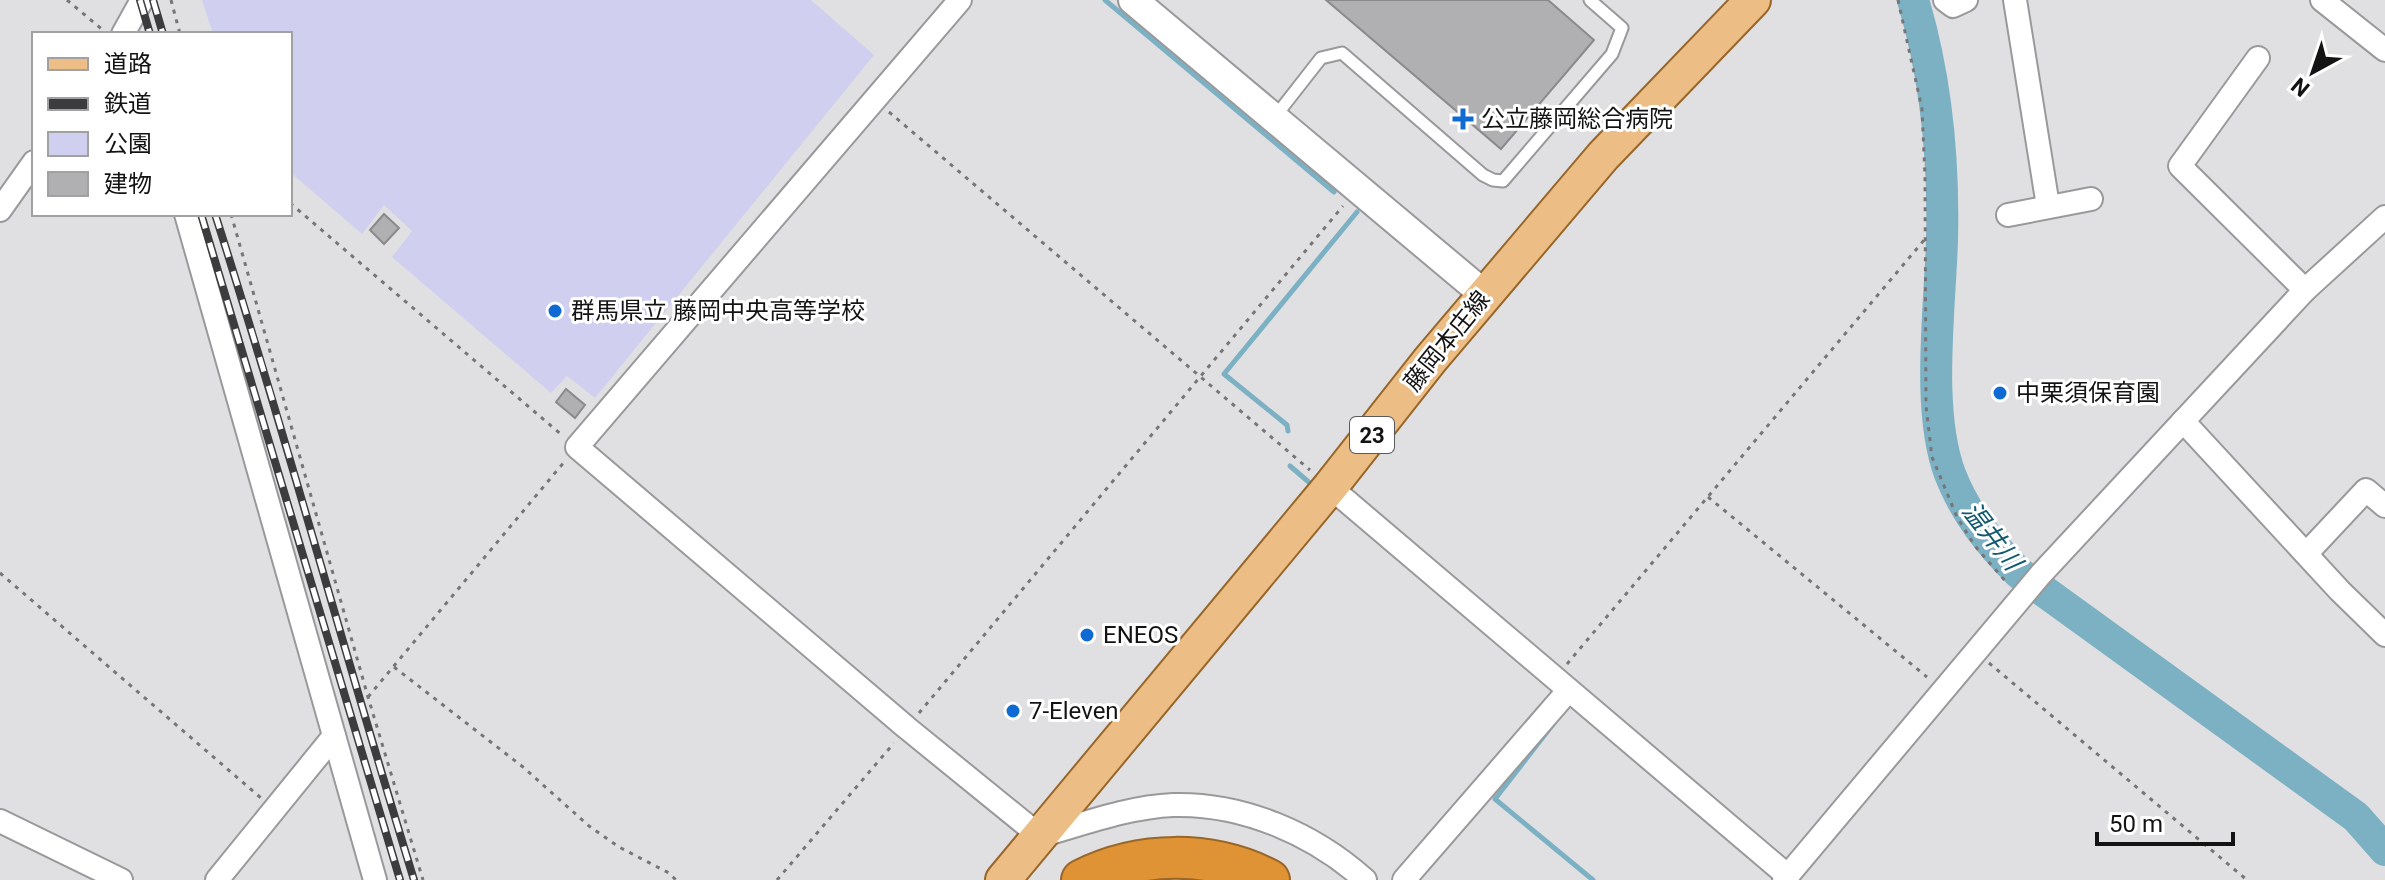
<svg xmlns="http://www.w3.org/2000/svg" width="2385" height="880" viewBox="0 0 2385 880" font-family="Roboto,'Noto Sans JP',sans-serif">
  <rect width="100%" height="100%" fill="#e0e0e2"/>
  <!-- green -->
  <path fill="#d1cfef" d="M202,0H811L874,55L595,398L567,376L551,393L392,257L412,231L384,205L362,234L290,172V34H213Z"/>
  <g fill="none" stroke-linecap="round" stroke-linejoin="round">
    <!-- stream -->
    <g stroke="#7cb1c4" stroke-width="5">
      <path d="M1105,0L1334,192"/>
      <path d="M1288,431L1287,425L1224,374L1357,212"/>
      <path d="M1290,466L1311,484"/>
      <path d="M1554,723L1495,799L1593,880"/>
    </g>
    <!-- river -->
    <path stroke="#7cb1c4" stroke-width="32" d="M1913,0C1936,77 1944,159 1942,240C1940,309 1926,410 1950,474C1965,513 1990,544 2019,573L2356,817L2385,850"/>
  </g>
  <!-- building -->
  <g fill="#b0b0b2" stroke="#8a8a8c" stroke-width="2">
    <path d="M1326,0H1548L1594,40L1501,149Z"/>
    <path d="M384,214L399,228L384,244L370,230Z"/>
    <path d="M566,389L585,405L575,418L556,402Z"/>
  </g>
  <g fill="none" stroke-linecap="round" stroke-linejoin="round">
    <!-- service casing -->
    <g stroke="#99999b" stroke-width="15">
      <path id="service" d="M1274,118L1321,58L1342,53L1483,175L1493,180L1503,181L1612,54L1622,28L1590,0"/>
    </g>
    <!-- minor casing -->
    <g stroke="#99999b" stroke-width="26">
      <g id="minor">
        <path d="M960,0L577,447L907,728L1040,836C1083,824 1128,807 1173,805C1243,803 1314,834 1365,880"/>
        <path d="M1945,0L1953,6L1966,0"/>
        <path d="M2015,0L2048,206"/>
        <path d="M2322,0L2385,50"/>
        <path d="M123,34L142,0"/>
        <path d="M2258,58L2180,166L2305,290"/>
        <path d="M0,210L34,162"/>
        <path d="M186,214L375,880"/>
        <path d="M2008,215L2091,199"/>
        <path d="M2183,421L2340,591L2385,635"/>
        <path d="M1330,487L1788,876"/>
        <path d="M2306,554L2366,490L2385,506"/>
        <path d="M0,821L121,880"/>
        <path d="M217,880L334,736"/>
        <path d="M1404,880L1568,691"/>
        <path d="M1784,880L2041,574L2305,290L2385,217"/>
      </g>
    </g>
    <!-- tertiary casing -->
    <g stroke="#99999b" stroke-width="32">
      <path id="tertiary" d="M1133,0L1485,295"/>
    </g>
    <!-- primary casing -->
    <g stroke="#986629" stroke-width="38">
      <path id="primary" d="M1003,880L1330,487L1430,360L1603,156L1753,0"/>
    </g>
    <!-- motorway casing -->
    <g stroke="#986629" stroke-width="44">
      <path id="motorway" d="M1082,880C1139,851 1211,850 1269,880"/>
    </g>
    <!-- path -->
    <g stroke="#767677" stroke-width="3" stroke-dasharray="4 6" stroke-linecap="butt">
      <path d="M67,0L104,31"/>
      <path d="M171,0L180,34"/>
      <path d="M1898,0L1922,109L1925,177L1926,406L1932,457L1957,517L1975,546L2007,583"/>
      <path d="M889,112L1310,470"/>
      <path d="M290,203L563,436"/>
      <path d="M231,214L368,697L423,880"/>
      <path d="M1708,497L1927,677"/>
      <path d="M0,573L261,798"/>
      <path d="M1989,663L2247,880"/>
      <path d="M1567,664L1925,239"/>
      <path d="M394,667L523,767L589,826L619,847L669,873L676,880"/>
      <path d="M368,697L565,461"/>
      <path d="M919,713L1343,206"/>
      <path d="M777,880L894,743"/>
    </g>
    <!-- service -->
    <use href="#service" stroke="#fff" stroke-width="11"/>
    <!-- minor -->
    <use href="#minor" stroke="#fff" stroke-width="22"/>
    <!-- tertiary -->
    <use href="#tertiary" stroke="#fff" stroke-width="28"/>
    <!-- primary -->
    <use href="#primary" stroke="#ecbe85" stroke-width="34"/>
    <!-- motorway -->
    <use href="#motorway" stroke="#df9334" stroke-width="40"/>
    <!-- rail casing -->
    <g stroke="#3c3c3e" stroke-width="8">
      <g id="rail">
        <path d="M140,0L150,34"/>
        <path d="M153,0L163,34"/>
        <path d="M201,214L400,880"/>
        <path d="M215,214C286,435 346,659 414,880"/>
      </g>
    </g>
    <!-- rail -->
    <use href="#rail" stroke="#fff" stroke-width="5" stroke-dasharray="15" stroke-linecap="butt"/>
  </g>
  <!-- markers -->
  <g fill="#106ad3" stroke="#fff" stroke-width="3">
    <path d="M1459 107h8v8h8v8h-8v8h-8v-8h-8v-8h8z"/>
    <circle cx="555" cy="311" r="8"/>
    <circle cx="2000" cy="393" r="8"/>
    <circle cx="1087" cy="635" r="8"/>
    <circle cx="1013" cy="711" r="8"/>
  </g>
  <g text-anchor="middle" dominant-baseline="central" stroke-width="6" stroke-linejoin="round" paint-order="stroke">
    <!-- shield labels -->
    <rect fill="#fff" stroke="#5a5a5a" stroke-width="2" x="1350" y="417" width="44" height="36" rx="6"/>
    <g font-size="22" font-weight="bold" fill="#131314">
      <text x="1372" y="435">23</text>
    </g>
    <!-- poi labels -->
    <g font-size="24" fill="#131314" stroke="#fff" text-anchor="start">
      <text x="1481" y="119">公立藤岡総合病院</text>
      <text x="571" y="311">群馬県立 藤岡中央高等学校</text>
      <text x="2016" y="393">中栗須保育園</text>
      <text x="1103" y="635">ENEOS</text>
      <text x="1029" y="711">7-Eleven</text>
    </g>
    <!-- street labels -->
    <g font-size="24" fill="#131314" stroke="#fff">
      <text transform="translate(1447 341) rotate(-51)">藤岡本庄線</text>
    </g>
    <!-- water labels -->
    <g font-size="26" font-style="italic" fill="#125a6e" stroke="#fff">
      <text transform="translate(1992 536) rotate(52)">温井川</text>
    </g>
  </g>
  <!-- legend -->
  <rect x="32" y="32" width="260" height="184" fill="#ffffff" stroke="#a1a1a1" stroke-width="2"/>
  <rect x="48" y="58" width="40" height="12" fill="#ecbe85" stroke="#a1a1a1" stroke-width="2"/>
  <text x="104" y="72" font-size="24" fill="#131314">道路</text>
  <rect x="48" y="98" width="40" height="12" fill="#3c3c3e" stroke="#a1a1a1" stroke-width="2"/>
  <text x="104" y="112" font-size="24" fill="#131314">鉄道</text>
  <rect x="48" y="132" width="40" height="24" fill="#d1cfef" stroke="#a1a1a1" stroke-width="2"/>
  <text x="104" y="152" font-size="24" fill="#131314">公園</text>
  <rect x="48" y="172" width="40" height="24" fill="#b0b0b2" stroke="#a1a1a1" stroke-width="2"/>
  <text x="104" y="192" font-size="24" fill="#131314">建物</text>
  <!-- north arrow -->
  <g transform="translate(2313 72) rotate(220)" stroke="#ffffff" stroke-width="6" paint-order="stroke">
  <path d="M0-6L14 30L0 20L-14 30Z" fill="#131314"/>
  <text y="-12" font-size="22" font-weight="bold" text-anchor="middle" fill="#131314">N</text>
  </g>
  <!-- scale -->
  <path d="M2097 832v12h136v-12" fill="none" stroke="#131314" stroke-width="4"/>
  <text x="2109" y="832" font-size="24" fill="#131314" stroke="#ffffff" stroke-width="6" paint-order="stroke">50 m</text>
</svg>
